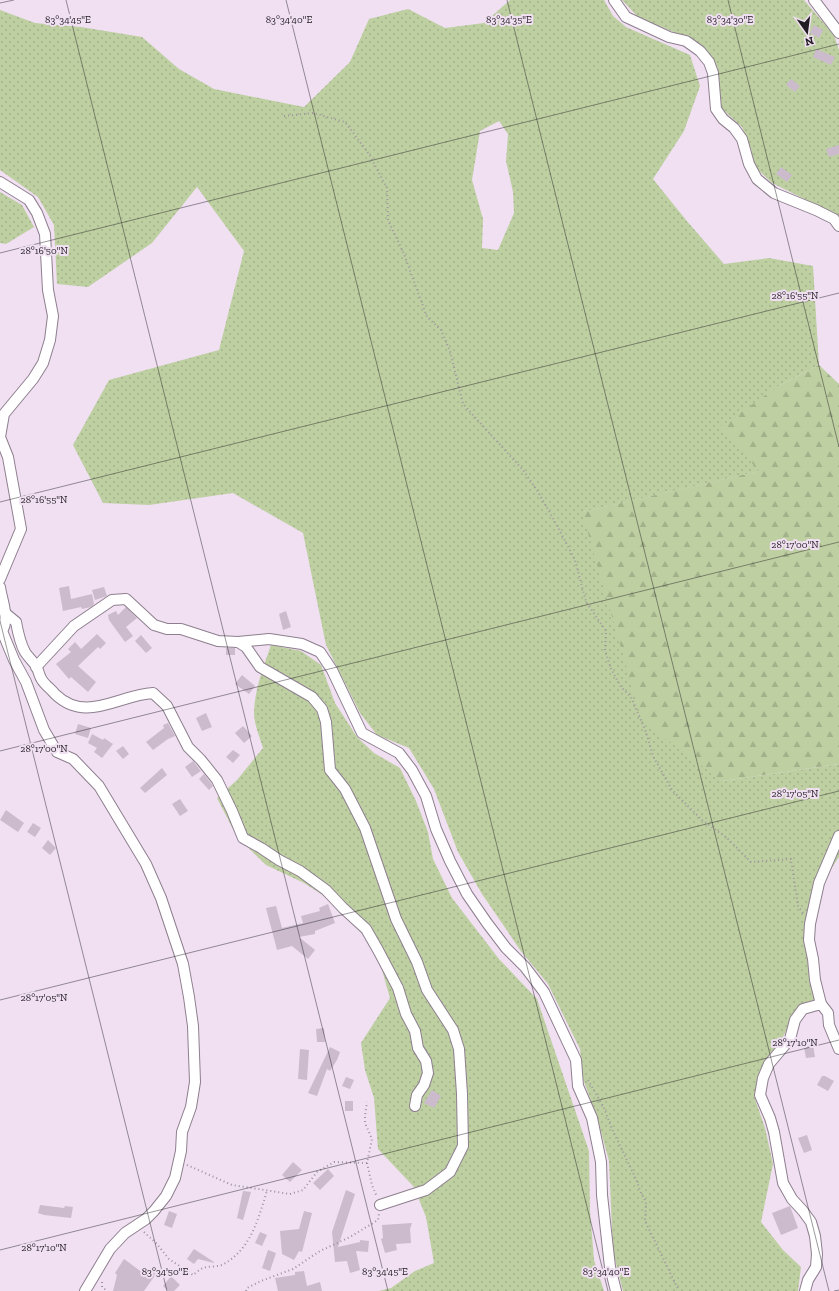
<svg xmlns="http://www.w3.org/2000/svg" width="839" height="1291" viewBox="0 0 839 1291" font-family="'Zilla Slab',serif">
  <defs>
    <pattern id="grass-dots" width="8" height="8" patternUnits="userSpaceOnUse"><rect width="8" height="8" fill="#bed0a2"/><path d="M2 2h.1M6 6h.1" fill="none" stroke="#a3b28b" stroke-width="1.8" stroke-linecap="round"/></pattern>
    <pattern id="forest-firs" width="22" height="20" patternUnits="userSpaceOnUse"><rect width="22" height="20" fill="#bed0a2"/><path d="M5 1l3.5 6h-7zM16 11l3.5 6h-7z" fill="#a3b28b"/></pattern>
  </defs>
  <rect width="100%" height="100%" fill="#f0e0f2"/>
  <!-- grass -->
  <g fill="url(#grass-dots)" fill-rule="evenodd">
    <path d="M510,0H604L613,16L626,27L690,55L700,86L684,131L653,179L686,220L724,264L769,258L813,266L819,365L777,387L760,471L583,512L722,781L839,764V857L810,901L816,1003L799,1005L776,1051L760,1073L754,1096L765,1128L773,1164L761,1222L783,1250L801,1267L798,1291H623L613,1252L609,1161L597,1117L583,1079L580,1049L548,984L520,950L506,929L482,894L458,852L434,789L409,748L377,735L360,713L326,645L303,533L233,493L149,505L103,503L73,445L109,380L219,350L244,251L197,187L152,243L88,287L57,284L54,225L38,197L0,170V10L35,23L81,27L142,37L179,69L214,89L304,107L350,62L369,19L408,9L445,28L484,23ZM499,121L508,134L506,161L513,192L514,213L498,250L482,248L483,219L472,180L480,131Z"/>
    <path d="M622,0H804L834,35L839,50V216L772,183L754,166L751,149L742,127L720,107L718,68L695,41L638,17Z"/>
    <path d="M0,192L22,205L34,227L6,244L0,243Z"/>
    <path d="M271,645L301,651L321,665L335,703L357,737L374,753L400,768L416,801L428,832L433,859L452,898L499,959L537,999L589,1151L590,1211L594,1260L604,1291H379L391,1288L415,1271L434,1263L426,1217L414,1187L378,1149L374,1098L365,1070L361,1043L390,998L376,949L340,910L321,894L304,883L266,865L237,837L217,798L237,780L263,748C260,738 255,726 254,715C254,691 263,668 271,645Z"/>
  </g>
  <!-- forest -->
  <path fill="url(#forest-firs)" d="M819,365L839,384V764L722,781L642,721L582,512L759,471L720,427L777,387Z"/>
  <!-- building -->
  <g fill="#cbbbcd">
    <path d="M814,25L823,30L819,38L810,33Z"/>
    <path d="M816,49L835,57L831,65L813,57Z"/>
    <path d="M791,79L800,86L795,92L786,85Z"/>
    <path d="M839,145V154L829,157L826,149Z"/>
    <path d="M781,167L792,175L787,182L776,174Z"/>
    <path d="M69,586L71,599L92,594L94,604L91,607L82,609L81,607L63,611L59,588Z"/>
    <path d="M104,587L107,596L95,600L92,590Z"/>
    <path d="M126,607L137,618L126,627L133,636L125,642L109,620L108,615L116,611L118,615Z"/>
    <path d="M286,611L291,627L283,630L279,614Z"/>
    <path d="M97,634L106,643L100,649L98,647L78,666L96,682L88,692L71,677L69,679L56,664L71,652L68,649L75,642L81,649Z"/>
    <path d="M141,635L152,648L146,653L135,641Z"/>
    <rect x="226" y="648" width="9" height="7"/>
    <path d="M242,675L255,686L249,694L235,684Z"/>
    <path d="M206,713L212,727L202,731L196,718Z"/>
    <path d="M168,723L175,736L168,739L153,750L146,742L164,728L163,725Z"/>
    <path d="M78,724L91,728L88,738L75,734Z"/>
    <path d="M243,726L252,736L244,743L235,733Z"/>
    <path d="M92,734L103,740L104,738L113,744L102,758L94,752L97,748L88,743Z"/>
    <path d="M123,746L129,754L123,759L116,751Z"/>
    <path d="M233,750L240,755L233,763L226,757Z"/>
    <path d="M193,761L201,771L192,777L185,767Z"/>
    <path d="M162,768L167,775L145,793L140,788Z"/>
    <path d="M204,774L213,786L209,790L199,779Z"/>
    <path d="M180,799L188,811L180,816L172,804Z"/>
    <path d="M6,810L24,823L18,832L0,820Z"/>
    <path d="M33,823L41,828L35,837L27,832Z"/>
    <path d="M48,840L56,848L50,855L42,848Z"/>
    <path d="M328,904L335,923L315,931V934L299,937L315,950L308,959L292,946L277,950L266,908L276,906L282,928L303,923L301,916L320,911L319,908Z"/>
    <path d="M324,1028L325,1042H317L316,1029Z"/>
    <path d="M813,1045L815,1057L806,1058L804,1047Z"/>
    <path d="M330,1047L340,1052L337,1060L330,1071L327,1069L317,1096L308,1093Z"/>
    <path d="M300,1049L309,1050L307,1080L298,1079Z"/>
    <path d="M822,1076H825L834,1081L828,1091L817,1085Z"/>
    <path d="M346,1077L354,1080L350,1089L342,1086Z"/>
    <path d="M432,1090L441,1096L434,1108L424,1103Z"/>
    <rect x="345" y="1101" width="8" height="10"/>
    <path d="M807,1135L812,1150L804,1153L798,1138Z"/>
    <path d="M293,1162L302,1170L290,1182L282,1175Z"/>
    <path d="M328,1169L334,1176L320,1190L313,1183Z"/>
    <path d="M346,1190L355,1194L338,1247L360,1242V1240L369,1241L368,1252L356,1251L360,1270L350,1273L347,1261L335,1262L332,1232Z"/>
    <path d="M243,1191L251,1192L243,1220L237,1218Z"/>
    <path d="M40,1205L64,1208L65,1206L73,1207L71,1218L44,1215L38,1213Z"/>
    <path d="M790,1206L798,1228L781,1235L772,1213Z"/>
    <path d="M169,1211L177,1214L172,1228L164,1225Z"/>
    <path d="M304,1211L312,1213L302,1252L299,1251L294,1260L282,1254L280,1231L299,1229Z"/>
    <path d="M412,1223L410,1229L411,1243L396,1244L397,1250L385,1253L381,1239L383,1238L382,1225Z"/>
    <path d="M260,1232L267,1235L262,1246L255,1243Z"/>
    <path d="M194,1249L214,1262V1263L198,1259L194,1264L187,1259Z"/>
    <path d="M268,1250L276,1253L270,1271L262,1268Z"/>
    <path d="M124,1259L143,1273L147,1268L156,1274L144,1291H113L117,1275L115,1273Z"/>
    <path d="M304,1271L307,1286L320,1282L322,1291H278L275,1278L295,1275V1272Z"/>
    <path d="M171,1276L180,1285L174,1291H168L163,1286Z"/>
  </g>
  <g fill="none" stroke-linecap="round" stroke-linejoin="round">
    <!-- minor casing -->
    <g stroke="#8e7f8f" stroke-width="12">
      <g id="minor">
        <path d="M614,0L626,17L669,37L686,41L700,51L709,62L713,73L716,109L723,119L734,128L742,139L749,164L757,179L774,193L816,210L834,219L839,226"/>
        <path d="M814,0L839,33"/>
        <path d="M0,182L29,200L37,213L45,234L48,290L53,316L50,340L43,363L33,379L4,414L0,437L8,457L21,529L0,579"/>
        <path d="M0,587C2,601 10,619 2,631L14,660L26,682L44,730L57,752L73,759L99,786L146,864L161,898L183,964L189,997L193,1026L195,1082L191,1107L182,1132L181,1151L175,1178L166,1196L154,1211L146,1219L125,1233L110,1249L85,1291"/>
        <path d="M5,613L16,622C18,633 20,643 25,652C28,657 33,661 36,666C39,671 39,676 42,680C45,685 51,689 55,694C86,724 118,695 153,693L167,706L188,747L201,760L217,780L232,811L243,838L261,848L279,860L300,871L326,890L343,908L366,929L378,950L398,988L406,1014L415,1031L418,1048L426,1061L428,1073L424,1085L417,1095L415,1106"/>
        <path d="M238,642L246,647L260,667L312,697L322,709L326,722L330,770L345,789L365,828L396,919L417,962L427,990L453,1030L459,1049L462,1094L463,1146L450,1172L426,1190L380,1205"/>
        <path d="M36,667L74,626L112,600L126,599L154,625L167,629H181L218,641L238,642L269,639L302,644L320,652L332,670L362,733L399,753L412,770L426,796L436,829L450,861L467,894L487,923L506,948L525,967L544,992L576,1060L578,1086L592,1118L601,1162L602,1195L610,1267L616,1291"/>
        <path d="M821,1004L815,980L813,959L809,940L810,924L819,883L839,836"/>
        <path d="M805,1291L808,1280L816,1267L817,1254L815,1236L811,1222L803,1211L792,1199L783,1183L774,1132L770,1118L760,1095L763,1078L769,1064L790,1039L795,1020L803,1009L821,1004L828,1013L829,1025L839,1049"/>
      </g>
    </g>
    <!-- path -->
    <g stroke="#9f92a0" stroke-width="2" stroke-dasharray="1 3" stroke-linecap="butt">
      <path d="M284,116L313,113L345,122L369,154L387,188L388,220L404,254L427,317L441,330L450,351L463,404L523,470L538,492L554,520L575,560L586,602L606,631L605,650L611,669L621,687L631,697L646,732L653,756L672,790L702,820L727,838L751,862L791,859L798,906L803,913"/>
      <path d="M588,1080L604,1108L612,1129L636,1179L641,1193L646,1202L645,1221L679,1291"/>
      <path d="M367,1163L372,1185L377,1197"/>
      <path d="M187,1165L232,1185L290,1194L303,1190L317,1172L334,1162L367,1163L372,1139L365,1123V1116L367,1102"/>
      <path d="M144,1232L156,1243L169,1259L193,1275C196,1273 200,1269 203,1268C209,1266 216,1267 222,1265C251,1250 258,1219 267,1191"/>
      <path d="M102,1282V1287L107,1291"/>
      <path d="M246,1291L247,1288L261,1281L293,1269L320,1251L350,1237L378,1220L379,1214"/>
    </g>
    <!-- minor -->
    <use href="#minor" stroke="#fff" stroke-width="10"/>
  </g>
  <!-- ticks -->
  <path fill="none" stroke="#211b22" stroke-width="1" stroke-opacity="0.45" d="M66,0L388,1291M286,0L608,1291M507,0L829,1291M728,0L839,447M0,3L14,0M0,253L839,44M0,502L839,293M0,621L167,1291M0,751L839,542M0,1000L839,791M0,1250L839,1040M834,1291L839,1290"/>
  <g font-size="10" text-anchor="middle" fill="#211b22" stroke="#f0e0f2" stroke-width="4" stroke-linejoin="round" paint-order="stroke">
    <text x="68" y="23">83°34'45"E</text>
    <text x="289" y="23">83°34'40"E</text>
    <text x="509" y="23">83°34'35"E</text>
    <text x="730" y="23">83°34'30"E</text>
    <text x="44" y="254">28°16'50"N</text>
    <text x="795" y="299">28°16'55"N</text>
    <text x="44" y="503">28°16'55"N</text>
    <text x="795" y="548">28°17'00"N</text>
    <text x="44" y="752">28°17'00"N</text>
    <text x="795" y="797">28°17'05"N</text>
    <text x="44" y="1001">28°17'05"N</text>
    <text x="795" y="1046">28°17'10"N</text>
    <text x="44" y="1251">28°17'10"N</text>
    <text x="165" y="1275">83°34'50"E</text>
    <text x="385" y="1275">83°34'45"E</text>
    <text x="606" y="1275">83°34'40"E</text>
  </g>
  <!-- north arrow -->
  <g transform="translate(807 32) rotate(166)" stroke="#f0e0f2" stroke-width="3" paint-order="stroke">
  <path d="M0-3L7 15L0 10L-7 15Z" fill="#211b22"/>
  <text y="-6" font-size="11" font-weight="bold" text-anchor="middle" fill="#211b22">N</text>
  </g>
</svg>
